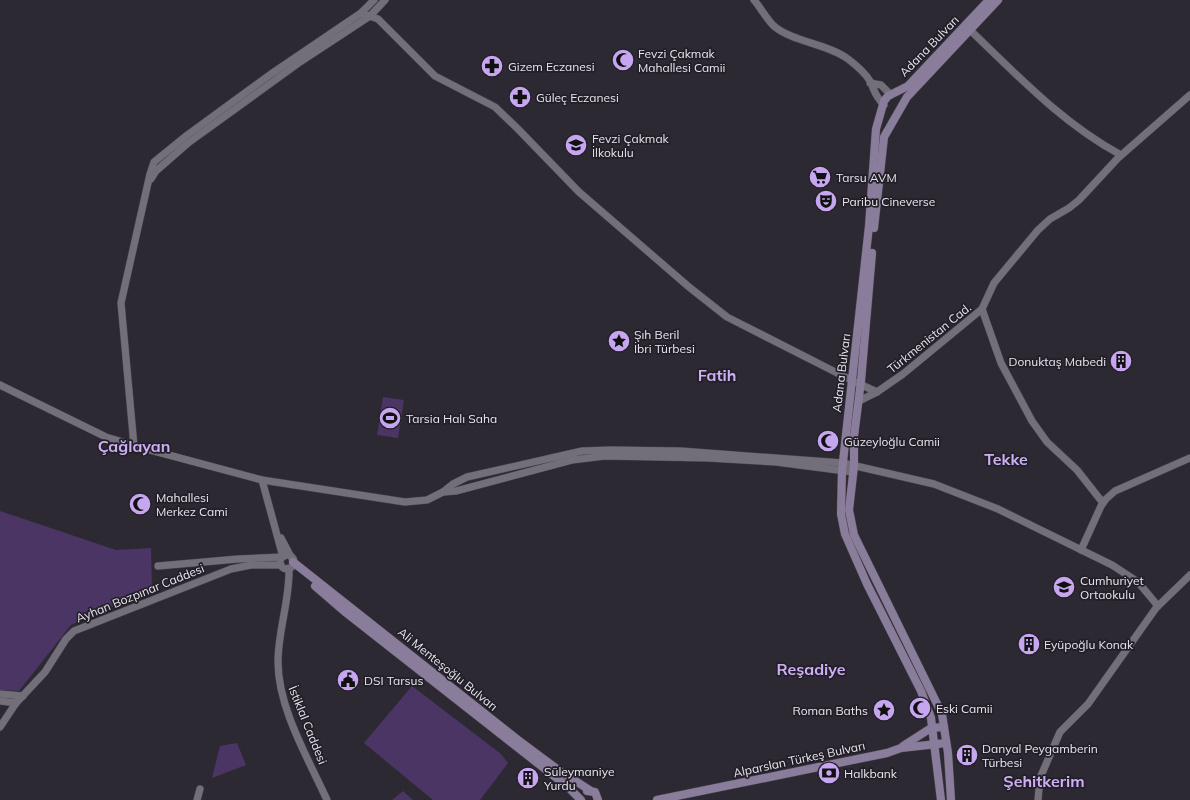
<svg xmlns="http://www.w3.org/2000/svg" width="1190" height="800" viewBox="0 0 1190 800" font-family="Mulish,sans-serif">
  <rect width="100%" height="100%" fill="#2d2933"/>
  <!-- green -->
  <g fill="#4b3565">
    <path d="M383,397L404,400L398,438L377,435Z"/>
    <path d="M0,511L116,550L151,548L152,589L71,625L19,691L0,690Z"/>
    <path d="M412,686L501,754L508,763L480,800H433L364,743Z"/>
    <path d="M237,743L246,765L212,778L220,746Z"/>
    <path d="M403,791L413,800H392Z"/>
  </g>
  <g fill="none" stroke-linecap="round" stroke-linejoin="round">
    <!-- tertiary casing -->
    <g stroke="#48454c" stroke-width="8">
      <g id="tertiary">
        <path d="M754,0C761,8 767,20 775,27C794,42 828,44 848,59C856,65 865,73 870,81C875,91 874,95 884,105"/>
        <path d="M361,13L378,19L435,76L495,107L517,128L579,192L689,287L727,317L853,381L877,392"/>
        <path d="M970,30C1017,75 1063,124 1121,155"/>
        <path d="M870,83L881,85L891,95"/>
        <path d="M151,179L156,171L188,143L300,62L370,16L385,0"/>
        <path d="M982,309L1001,363L1032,421L1047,442L1077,470L1103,503"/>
        <path d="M0,385L106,437L150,450L262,480L405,502L427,500L443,492L456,491L572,460L605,456L708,458L776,462L853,472"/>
        <path d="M859,401L877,392L903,374L982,309L994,283L1038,230L1050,219L1069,208L1079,200L1118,158L1190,95"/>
        <path d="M134,446L121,303L150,174L154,162L186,136L271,74L361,13L374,0"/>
        <path d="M262,480L283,557"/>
        <path d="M443,492L453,484L467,477L582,451L610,450L681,451L843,463L934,484L998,509L1112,565L1138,582L1158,606"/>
        <path d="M281,538L291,557"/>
        <path d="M1081,550L1101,506L1106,499L1115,491L1190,458"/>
        <circle cx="287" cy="562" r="7"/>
        <path d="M158,566L238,559L282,557"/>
        <path d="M289,568C290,600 278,630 278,662C278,708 308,758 327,800"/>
        <path d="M0,694L23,696"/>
        <path d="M0,701L16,703"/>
        <path d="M0,727L16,703L45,672L66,639L74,631L231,569L251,565H281"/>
        <path d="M197,800L200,789"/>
        <path d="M1038,800L1040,778L1060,732L1088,704L1156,608L1190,575"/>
      </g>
    </g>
    <!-- secondary casing -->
    <g stroke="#48454c" stroke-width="9">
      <g id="secondary">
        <path d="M874,228L884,137L907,97L998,0"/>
        <path d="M872,253L861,381L854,436V466L849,510L854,535L942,714L948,753L951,800"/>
        <path d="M293,562L518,740L557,769L591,791"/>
        <path d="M315,586L344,611L568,787L581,800"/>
        <path d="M903,746L931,728L944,727"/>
        <path d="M587,791L595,792L598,800"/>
        <path d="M657,800L887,753L901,748L946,743"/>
        <path d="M941,800L931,718L921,691L867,584L845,534L841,514L842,471L869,226L876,129L884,101L888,96L908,86L989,0"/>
      </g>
    </g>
    <!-- tertiary -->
    <use href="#tertiary" stroke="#736f7a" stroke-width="7"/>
    <!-- secondary -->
    <use href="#secondary" stroke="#8a7d9c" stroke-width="8"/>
  </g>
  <!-- icons -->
  <defs>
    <g id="mosque-disc" transform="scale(1.15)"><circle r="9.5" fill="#c7a6f0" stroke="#231f29"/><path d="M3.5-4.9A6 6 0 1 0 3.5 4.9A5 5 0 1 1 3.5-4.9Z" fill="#111"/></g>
    <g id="pharmacy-disc" transform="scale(1.15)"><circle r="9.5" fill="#c7a6f0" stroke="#231f29"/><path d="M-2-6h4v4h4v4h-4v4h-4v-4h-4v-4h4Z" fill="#111"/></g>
    <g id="school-disc" transform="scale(1.15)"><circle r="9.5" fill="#c7a6f0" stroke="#231f29"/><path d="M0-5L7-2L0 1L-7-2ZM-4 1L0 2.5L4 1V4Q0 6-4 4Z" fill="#111"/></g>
    <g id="supermarket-disc" transform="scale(1.15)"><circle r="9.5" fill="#c7a6f0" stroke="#231f29"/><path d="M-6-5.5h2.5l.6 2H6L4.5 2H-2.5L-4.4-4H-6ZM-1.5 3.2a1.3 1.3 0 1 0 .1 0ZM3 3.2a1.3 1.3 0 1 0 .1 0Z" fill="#111"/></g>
    <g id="theatre-disc" transform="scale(1.15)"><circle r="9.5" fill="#c7a6f0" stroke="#231f29"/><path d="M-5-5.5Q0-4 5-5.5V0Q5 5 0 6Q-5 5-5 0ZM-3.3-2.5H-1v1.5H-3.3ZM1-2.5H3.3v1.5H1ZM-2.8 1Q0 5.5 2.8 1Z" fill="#111"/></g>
    <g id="sight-disc" transform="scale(1.15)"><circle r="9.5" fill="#c7a6f0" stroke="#231f29"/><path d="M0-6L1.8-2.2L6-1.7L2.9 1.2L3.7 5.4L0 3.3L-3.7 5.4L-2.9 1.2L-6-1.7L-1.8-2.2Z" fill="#111"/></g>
    <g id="building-disc" transform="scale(1.15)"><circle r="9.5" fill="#c7a6f0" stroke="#231f29"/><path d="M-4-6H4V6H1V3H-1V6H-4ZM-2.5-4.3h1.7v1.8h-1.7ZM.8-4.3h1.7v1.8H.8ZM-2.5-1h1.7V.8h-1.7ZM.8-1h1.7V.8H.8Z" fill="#111"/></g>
    <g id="stadium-disc" transform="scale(1.15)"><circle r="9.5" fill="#c7a6f0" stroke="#231f29"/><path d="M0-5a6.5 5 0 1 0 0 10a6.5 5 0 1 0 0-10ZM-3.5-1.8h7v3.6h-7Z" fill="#111"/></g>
    <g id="civic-disc" transform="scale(1.15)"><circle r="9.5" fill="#c7a6f0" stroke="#231f29"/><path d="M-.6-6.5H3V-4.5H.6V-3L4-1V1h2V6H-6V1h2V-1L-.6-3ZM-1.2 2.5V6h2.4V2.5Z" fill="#111"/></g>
    <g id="bank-disc" transform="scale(1.15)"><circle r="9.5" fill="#c7a6f0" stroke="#231f29"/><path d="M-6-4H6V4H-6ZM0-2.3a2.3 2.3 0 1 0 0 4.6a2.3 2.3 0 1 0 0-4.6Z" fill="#111"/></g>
  </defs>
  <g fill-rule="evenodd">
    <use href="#mosque-disc" x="623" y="60"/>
    <use href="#pharmacy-disc" x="492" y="66"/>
    <use href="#pharmacy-disc" x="520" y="97"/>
    <use href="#school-disc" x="576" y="145"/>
    <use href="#supermarket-disc" x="820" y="177"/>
    <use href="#theatre-disc" x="826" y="201"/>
    <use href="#sight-disc" x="619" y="341"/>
    <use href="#building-disc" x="1121" y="361"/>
    <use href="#stadium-disc" x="390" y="418"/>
    <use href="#mosque-disc" x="828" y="441"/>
    <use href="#mosque-disc" x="140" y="504"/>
    <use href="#school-disc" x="1064" y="587"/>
    <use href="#building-disc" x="1029" y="644"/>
    <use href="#civic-disc" x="348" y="680"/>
    <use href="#mosque-disc" x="920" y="708"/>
    <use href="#sight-disc" x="884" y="710"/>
    <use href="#building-disc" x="967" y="755"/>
    <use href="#bank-disc" x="829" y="773"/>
    <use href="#building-disc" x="528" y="778"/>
  </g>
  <g text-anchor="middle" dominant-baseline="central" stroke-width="3.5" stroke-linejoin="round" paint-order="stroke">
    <!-- street labels -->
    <g font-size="12" fill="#e8e5ec" stroke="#231f29">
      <text transform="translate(929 46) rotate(-46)">Adana Bulvarı</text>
      <text transform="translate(929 338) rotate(-39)">Türkmenistan Cad.</text>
      <text transform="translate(841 373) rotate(-83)">Adana Bulvarı</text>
      <text transform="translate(140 593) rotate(-22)">Ayhan Bozpınar Caddesi</text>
      <text transform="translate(448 669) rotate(39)">Ali Menteşoğlu Bulvarı</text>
      <text transform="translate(308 725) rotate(68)">İstiklal Caddesi</text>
      <text transform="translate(799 759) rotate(-12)">Alparslan Türkeş Bulvarı</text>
    </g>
    <!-- poi labels -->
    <g font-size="12" fill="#e8e5ec" stroke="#231f29" text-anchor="start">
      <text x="638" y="53">Fevzi Çakmak<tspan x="638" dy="14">Mahallesi Camii</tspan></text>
      <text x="508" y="66">Gizem Eczanesi</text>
      <text x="536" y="97">Güleç Eczanesi</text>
      <text x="592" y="138">Fevzi Çakmak<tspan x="592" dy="14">İlkokulu</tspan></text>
      <text x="836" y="177">Tarsu AVM</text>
      <text x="842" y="201">Paribu Cineverse</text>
      <text x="634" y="334">Şıh Beril<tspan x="634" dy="14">İbri Türbesi</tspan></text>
      <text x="1106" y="361" text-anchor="end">Donuktaş Mabedi</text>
      <text x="406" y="418">Tarsia Halı Saha</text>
      <text x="844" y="441">Güzeyloğlu Camii</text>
      <text x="156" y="497">Mahallesi<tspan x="156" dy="14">Merkez Cami</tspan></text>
      <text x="1080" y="580">Cumhuriyet<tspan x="1080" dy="14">Ortaokulu</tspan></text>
      <text x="1044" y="644">Eyüpoğlu Konak</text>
      <text x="364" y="680">DSI Tarsus</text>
      <text x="936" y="708">Eski Camii</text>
      <text x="868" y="710" text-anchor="end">Roman Baths</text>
      <text x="982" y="748">Danyal Peygamberin<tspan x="982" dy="14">Türbesi</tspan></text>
      <text x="544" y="771">Süleymaniye<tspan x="544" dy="14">Yurdu</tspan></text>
      <text x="844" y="773">Halkbank</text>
    </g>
    <!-- district labels -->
    <g font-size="16" font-weight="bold" fill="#cdaff3" stroke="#231f29">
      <text x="717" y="375">Fatih</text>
      <text x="134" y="446">Çağlayan</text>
      <text x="1006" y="459">Tekke</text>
      <text x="811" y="669">Reşadiye</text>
      <text x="1044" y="781">Şehitkerim</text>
    </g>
  </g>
</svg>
